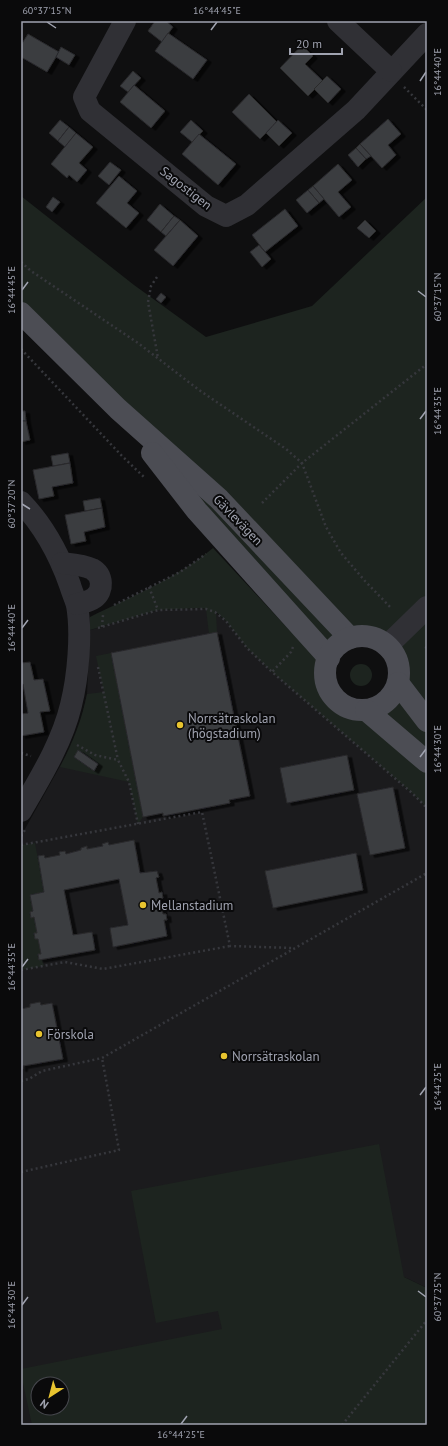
<svg xmlns="http://www.w3.org/2000/svg" width="448" height="1446" viewBox="0 0 448 1446" font-family="'PT Sans',sans-serif">
  <defs>
    <filter id="shadow"><feDropShadow dx="4.5" dy="2.5" stdDeviation="0" flood-color="#0009"/></filter>
  </defs>
  <rect width="100%" height="100%" fill="#0f0f10"/>
  <!-- built -->
  <path fill="#1b1b1d" fill-rule="evenodd" d="M201,608L215,612L226,621L247,648L412,793L427,808V1288L404,1277L219,1311L241,1425H21V836L73,743L81,720L87,694L90,630L158,610ZM38,1384H62V1408H38Z"/>
  <!-- green -->
  <g fill="#1d241f" fill-rule="evenodd">
    <path d="M21,196L134,285L206,337L312,306L427,197V808L412,793L272,672L247,648L226,621L216,612L217,632L209,634L206,609L201,608L158,610L90,630V617C132,596 177,578 213,548L292,633L118,409L21,313ZM360,636C416,640 407,714 358,710C351,709 344,707 339,702C321,687 321,657 340,644C346,640 354,638 360,636Z"/>
    <path d="M111,653L143,817L138,824L129,782L60,767C72,744 82,720 87,694L104,692L96,656Z"/>
    <circle cx="361" cy="675" r="11"/>
    <path d="M35,843L44,892L30,895L33,911L30,912L31,918L34,917L37,933H34L35,939H38L41,954L38,955L39,960H42L44,966L21,970V845Z"/>
    <path d="M379,1144L404,1277L427,1288V1425H32L21,1374V1369L222,1329L218,1311L156,1323L131,1191ZM38,1384H62V1408H38Z"/>
  </g>
  <!-- building -->
  <g fill="#3b3c40" stroke="#29292c" filter="url(#shadow)">
    <path d="M155,21H166L173,27L162,42L148,31Z"/>
    <path d="M168,33L207,60L193,79L155,51Z"/>
    <path d="M28,34L59,52L47,72L21,57V45Z"/>
    <path d="M302,45L313,56L305,64L323,81L308,96L280,68Z"/>
    <path d="M61,47L75,55L69,65L56,57Z"/>
    <path d="M133,71L141,78L128,92L120,86Z"/>
    <path d="M327,76L341,89L328,103L314,89Z"/>
    <path d="M134,85L165,111L151,128L120,102Z"/>
    <path d="M249,94L277,122L260,139L232,112Z"/>
    <path d="M388,119L401,134L388,145L396,155L382,168L360,144Z"/>
    <path d="M60,120L69,127L58,141L49,133Z"/>
    <path d="M191,120L203,131L192,142L180,132Z"/>
    <path d="M278,120L292,133L279,146L266,133Z"/>
    <path d="M69,127L76,133L65,147L58,141Z"/>
    <path d="M76,133L93,147L79,163L87,170L77,182L69,175L67,178L51,164Z"/>
    <path d="M199,134L236,164L218,185L182,154Z"/>
    <path d="M360,144L371,156L366,159L356,148Z"/>
    <path d="M356,148L366,159L358,167L348,155Z"/>
    <path d="M110,162L121,170L109,185L98,176Z"/>
    <path d="M338,164L352,180L338,192L351,207L339,217L313,186Z"/>
    <path d="M119,176L137,191L127,203L139,213L126,228L96,203Z"/>
    <path d="M313,186L324,199L319,203L308,190Z"/>
    <path d="M308,190L319,203L307,213L296,200Z"/>
    <path d="M53,197L60,202L52,212L46,207Z"/>
    <path d="M160,204L174,216L161,232L147,220Z"/>
    <path d="M285,209L298,226L265,252L252,235Z"/>
    <path d="M174,216L180,220L166,236L161,232Z"/>
    <path d="M180,220L198,236L173,266L154,250Z"/>
    <path d="M365,220L376,231L369,238L357,228Z"/>
    <path d="M259,245L271,259L262,267L250,252Z"/>
    <path d="M161,293L166,297L161,303L156,299Z"/>
    <path d="M21,411H25L26,421H21Z"/>
    <path d="M21,421H26L30,440L21,442Z"/>
    <path d="M68,453L70,463L53,466L51,456Z"/>
    <path d="M70,463L73,483L52,487L54,496L39,499L33,470Z"/>
    <path d="M100,498L102,508L85,511L83,501Z"/>
    <path d="M102,508L105,527L84,532L86,541L71,544L65,515Z"/>
    <path d="M217,632L250,796L229,800L230,803L163,816V813L143,817L111,653Z"/>
    <path d="M30,662L34,680L43,679L50,711L40,712L44,732L21,736V714L28,713L23,684H21V663Z"/>
    <path d="M78,750L98,764L94,771L74,757Z"/>
    <path d="M347,755L354,790L287,803L280,768Z"/>
    <path d="M393,787L405,848L370,855L357,794Z"/>
    <path d="M134,840L140,873L157,871L159,877L156,878L159,893L162,892L163,898L160,899L163,914H166L167,920H164L167,936L113,947L110,928L128,925L119,879L64,890L73,935L92,932L95,950L39,960L38,954H41L38,939H35L34,933H37L34,917L31,918L30,912L33,911L30,895L44,892L38,856L44,855L45,858L60,855L59,852L65,851L66,854L81,850V848L87,846V849L103,846L102,844L108,842L109,845Z"/>
    <path d="M356,853L363,890L273,908L265,871Z"/>
    <path d="M40,1002L41,1005L52,1003L63,1059L23,1066V1069H21V1009L30,1007V1004Z"/>
  </g>
  <g fill="none" stroke-linecap="round" stroke-linejoin="round">
    <!-- path -->
    <g stroke="#36373c" stroke-width="2.5" stroke-dasharray="2 3" stroke-linecap="butt">
      <path d="M404,87L427,110"/>
      <path d="M21,262L31,271L138,343L199,390L286,449L302,463L326,527L341,553L365,581L392,609"/>
      <path d="M157,277L151,286L148,302L158,358"/>
      <path d="M21,349L122,456L145,478"/>
      <path d="M262,503L302,463L427,364"/>
      <path d="M149,587L158,610"/>
      <path d="M114,605L180,572L206,554"/>
      <path d="M102,627L103,615"/>
      <path d="M98,628L158,610L206,609L215,612L226,621L247,648L272,672"/>
      <path d="M293,647L291,652L272,672L412,793L427,808"/>
      <path d="M425,647L427,648"/>
      <path d="M98,667L118,760"/>
      <path d="M77,745L95,755L118,760L129,782L138,824"/>
      <path d="M21,753L31,756"/>
      <path d="M21,836L25,830"/>
      <path d="M21,845L202,812L230,946L293,948"/>
      <path d="M21,970L65,962L103,969L230,946"/>
      <path d="M21,1081L29,1079L42,1071L102,1058L427,873"/>
      <path d="M21,1172L119,1150L102,1058"/>
      <path d="M342,1425L427,1320"/>
    </g>
    <!-- minor -->
    <g stroke="#303035" stroke-width="22">
      <path d="M125,21L84,97L90,111L206,206L226,216L247,205L356,110L427,34"/>
      <path d="M338,21L391,71"/>
      <path d="M21,502C44,526 59,554 70,585C72,592 75,598 77,605C82,634 78,677 71,705C62,743 40,778 21,811"/>
      <path d="M62,563C71,564 84,565 92,569C103,575 104,591 94,598C90,601 82,603 77,604"/>
      <path d="M387,646L427,607"/>
    </g>
    <!-- major -->
    <g stroke="#4c4d54" stroke-width="22">
      <path d="M21,313L118,409L219,499L350,638"/>
      <path d="M152,453L197,511L329,658"/>
      <circle cx="362" cy="673" r="37"/>
      <path d="M398,683L427,721"/>
      <path d="M366,710L427,762"/>
    </g>
  </g>
  <!-- ticks -->
  <path fill="none" stroke="#a0a3b0" stroke-width="1.5" d="M47,22L56,28M211,30L217,22M420,81L426,72M22,290L28,282M418,291L426,297M420,419L426,411M22,504L30,509M22,628L28,620M420,757L426,749M22,967L28,959M420,1095L426,1087M418,1291L426,1297M22,1305L28,1297M181,1424L187,1416"/>
  <!-- markers -->
  <g fill="#e8c42f" stroke="#0a0a0b" stroke-width="1.5">
    <circle cx="180" cy="725" r="4"/>
    <circle cx="143" cy="905" r="4"/>
    <circle cx="39" cy="1034" r="4"/>
    <circle cx="224" cy="1056" r="4"/>
  </g>
  <g text-anchor="middle" dominant-baseline="central" stroke-width="4" stroke-linejoin="round" paint-order="stroke">
    <!-- street labels -->
    <g font-size="13" fill="#a0a3b0" stroke="#0a0a0b">
      <text transform="translate(186 188) rotate(38)">Sagostigen</text>
      <text transform="translate(238 520) rotate(46)">Gävlevägen</text>
    </g>
    <!-- poi labels -->
    <g font-size="13" fill="#a0a3b0" stroke="#0a0a0b" text-anchor="start">
      <text x="188" y="718">Norrsätraskolan<tspan x="188" dy="15">(högstadium)</tspan></text>
      <text x="151" y="905">Mellanstadium</text>
      <text x="47" y="1034">Förskola</text>
      <text x="232" y="1056">Norrsätraskolan</text>
    </g>
  </g>
  <!-- border -->
  <rect width="448" height="1446" fill="none" stroke="#0a0a0b" stroke-width="44"/>
  <!-- north arrow -->
  <g transform="translate(50 1396) rotate(216)"><circle r="19" fill="#0a0a0b" stroke="#46474d"/>
  <path d="M0-3L7 15L0 10L-7 15Z" fill="#e8c42f"/>
  <text y="-6" font-size="11" font-weight="bold" text-anchor="middle" fill="#a0a3b0">N</text>
  </g>
  <!-- scale -->
  <path d="M290 48v6h52v-6" fill="none" stroke="#a0a3b0" stroke-width="2"/>
  <text x="296" y="48" font-size="12" fill="#a0a3b0" stroke="#0a0a0b" stroke-width="3" paint-order="stroke">20 m</text>
  <rect x="22" y="22" width="404" height="1402" fill="none" stroke="#a0a3b0" stroke-width="1.5"/>
  <g font-size="10" text-anchor="middle" fill="#a0a3b0">
    <text x="47" y="14">60°37'15"N</text>
    <text x="217" y="14">16°44'45"E</text>
    <text transform="translate(437 72) rotate(-90)" y="4">16°44'40"E</text>
    <text transform="translate(11 290) rotate(-90)" y="4">16°44'45"E</text>
    <text transform="translate(437 297) rotate(-90)" y="4">60°37'15"N</text>
    <text transform="translate(437 411) rotate(-90)" y="4">16°44'35"E</text>
    <text transform="translate(11 504) rotate(-90)" y="4">60°37'20"N</text>
    <text transform="translate(11 628) rotate(-90)" y="4">16°44'40"E</text>
    <text transform="translate(437 749) rotate(-90)" y="4">16°44'30"E</text>
    <text transform="translate(11 967) rotate(-90)" y="4">16°44'35"E</text>
    <text transform="translate(437 1087) rotate(-90)" y="4">16°44'25"E</text>
    <text transform="translate(437 1297) rotate(-90)" y="4">60°37'25"N</text>
    <text transform="translate(11 1305) rotate(-90)" y="4">16°44'30"E</text>
    <text x="181" y="1438">16°44'25"E</text>
  </g>
</svg>
